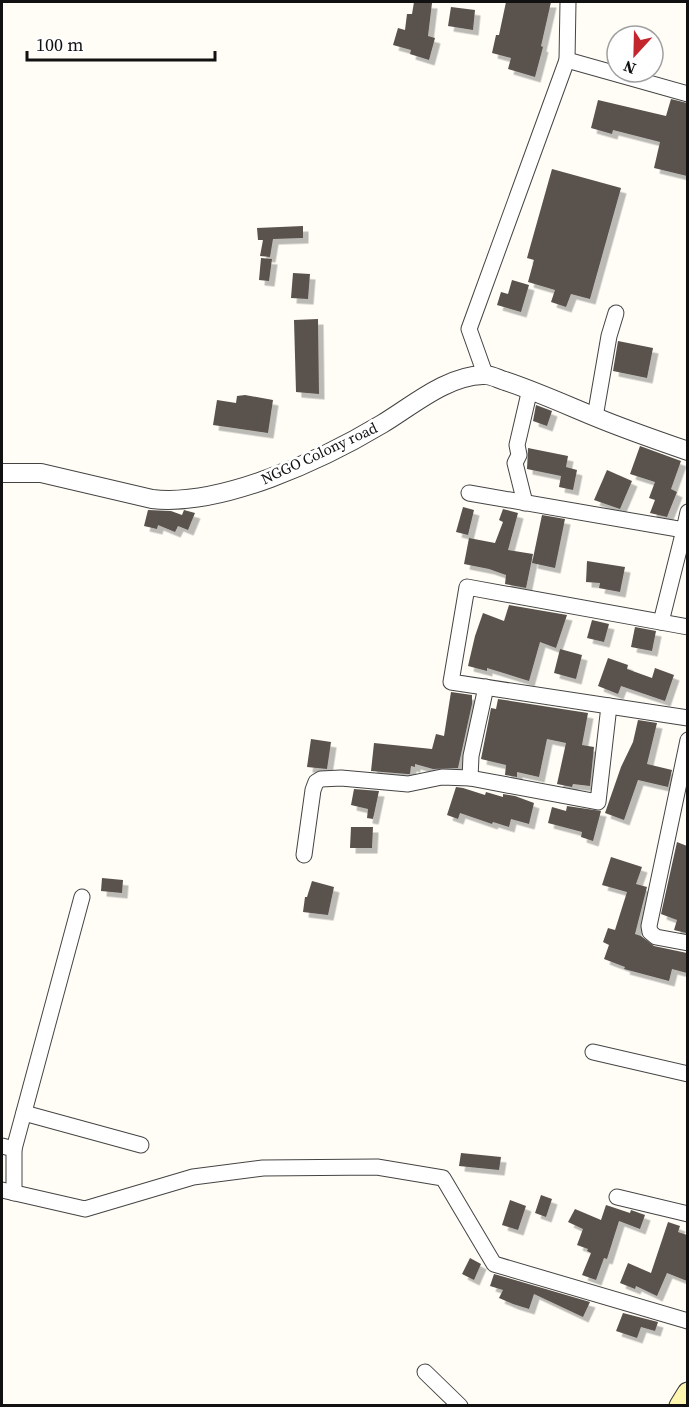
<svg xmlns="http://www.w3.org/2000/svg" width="689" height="1407" viewBox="0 0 689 1407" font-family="'Source Serif 4',serif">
  <defs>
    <filter id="shadow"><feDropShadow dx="5.5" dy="5.5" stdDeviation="0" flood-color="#0004"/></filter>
  </defs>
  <rect width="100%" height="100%" fill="#fffdf5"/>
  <!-- building -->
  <g fill="#5a524d" filter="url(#shadow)">
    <path d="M414,2L432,3L428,36L435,38L429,60L410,54L411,50L393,45L398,28L405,30L407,14H412Z"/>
    <path d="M506,2H551L541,46L543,47L535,77L508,69L511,58L492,53L496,35H499Z"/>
    <path d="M451,7L475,10L473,30L448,26Z"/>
    <path d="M671,99L687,103V176L654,168L660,142L613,130L612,134L591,128L598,100L666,116Z"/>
    <path d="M552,169L621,188L590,299L571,294L566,307L551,302L555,290L528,282L534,260L527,258Z"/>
    <path d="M303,226V238L273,239L270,257L260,256L263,240H258L257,228Z"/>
    <path d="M261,258L272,259L269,281L259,280Z"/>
    <path d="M293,273L310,274L308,299L291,298Z"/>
    <path d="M512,280L529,285L521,312L497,305L501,292L508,294Z"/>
    <path d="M318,319L319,394L296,392L294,320Z"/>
    <path d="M618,341L653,348L647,378L613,371Z"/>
    <path d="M245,395L273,400L268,433L213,425L217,400L236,403L237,396Z"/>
    <path d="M536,405L552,411L547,426L533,421Z"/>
    <path d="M640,446L681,461L671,489L677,492L667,517L650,513L655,500L649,498L655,482L630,474Z"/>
    <path d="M528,448L568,456L566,467L577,470L573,490L559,487L561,476L527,469Z"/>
    <path d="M607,470L632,481L620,509L594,500Z"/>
    <path d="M463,507L474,510L468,535L456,532Z"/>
    <path d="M503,509L518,513L508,550L533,554L526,588L505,584L506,575L489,569L464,564L469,538L495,543L503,522L499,520Z"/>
    <path d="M148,510L171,511L182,515L184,510L195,513L188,530L178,526L175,532L158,525L157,529L144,526Z"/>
    <path d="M542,515L565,519L555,568L532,563Z"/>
    <path d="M587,561L625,567L620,592L599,588L600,583L586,582Z"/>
    <path d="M509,605L567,615L556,648L540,642L529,681L487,668V671L468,666L475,636L483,613L504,621Z"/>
    <path d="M592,620L609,624L604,642L587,638Z"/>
    <path d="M635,627L656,631L652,651L631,647Z"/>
    <path d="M560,649L582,655L576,679L554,673Z"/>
    <path d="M608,658L628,665L627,669L652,678L655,668L674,675L665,701L621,686L618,694L598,686Z"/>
    <path d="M451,692L472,695V704L458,768L433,769L415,764V767L411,766L410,774H407L371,771L374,743L432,749L436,734L444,736Z"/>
    <path d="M498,699L588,713L582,745L594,747L590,786L573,784L572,787L557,784L566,743L547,739L539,777L517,772V777L505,775L506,765L481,759L491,708L496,709Z"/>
    <path d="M638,720L657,723L647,764L672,770L668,787L638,780L624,820L605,813L621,767L633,742Z"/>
    <path d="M311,739L331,742L327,769L307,767Z"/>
    <path d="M456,787L463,788L485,795L486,792L503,797V794L515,796L534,803L529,824L511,819L509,827L493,822L492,824L460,813L458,819L447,815Z"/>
    <path d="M354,789L379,791L373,819L367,818L368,809L351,805Z"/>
    <path d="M567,806L601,811L593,841L581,837L582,832L548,823L552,807L566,811Z"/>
    <path d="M351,827H373L372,848H350Z"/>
    <path d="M677,842L687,846L686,933L674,930L677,920L661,914Z"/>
    <path d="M611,857L642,867L636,884L647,887L635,934L641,936L654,946L687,953V973L672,969L669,981L624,969L625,967L604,959L609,945L603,942L608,928L615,930L627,892L602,885Z"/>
    <path d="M102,878L123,880L122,893L101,891Z"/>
    <path d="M312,881L334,887L328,915L303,912L305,897H307Z"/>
    <path d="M461,1153L501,1157L499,1170L459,1166Z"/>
    <path d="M541,1195L552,1199L546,1217L535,1213Z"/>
    <path d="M510,1200L526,1206L518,1230L502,1225Z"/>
    <path d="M606,1205L630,1213L631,1210L645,1215L640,1229L619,1221L607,1259L604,1258L596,1280L582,1275L591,1253L587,1251L588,1249L577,1245L583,1229L568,1222L575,1209L601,1220Z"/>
    <path d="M668,1222L680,1226L678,1232L687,1235V1281L667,1273L657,1296L636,1286L635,1289L620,1283L628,1263L651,1273Z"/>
    <path d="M470,1258L481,1264L474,1280L462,1274Z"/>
    <path d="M494,1274L508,1278L590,1302L583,1317L534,1294L529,1309L513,1304L499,1298L503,1290L490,1286Z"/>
    <path d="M623,1313L658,1322L655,1331L641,1327L637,1338L616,1331Z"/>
  </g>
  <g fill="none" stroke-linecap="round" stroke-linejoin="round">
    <!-- minor casing -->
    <g stroke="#444" stroke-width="17">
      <g id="minor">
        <path d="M567,60L688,94"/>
        <path d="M485,374L469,329L567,60L568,2"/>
        <path d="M595,417L609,336L616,313"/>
        <path d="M469,493L684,530L688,512"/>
        <path d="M525,503L515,463L519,455L517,445L530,389"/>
        <path d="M661,622L684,530"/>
        <path d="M688,627L467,587L451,682L688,718"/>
        <path d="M688,740L649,926L650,932L656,937L688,943"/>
        <path d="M470,778L471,756L486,687"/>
        <path d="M304,855L313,790L316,782L321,779L341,778L408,784L442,777L470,778L598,802L609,706"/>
        <path d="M593,1052L688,1074"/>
        <path d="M24,1113L141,1145"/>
        <path d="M2,1146L14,1149L82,897"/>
        <path d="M2,1190L85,1209L193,1177L263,1168L377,1167L443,1178L494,1264L688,1321"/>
        <path d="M14,1193V1149"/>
        <path d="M617,1197L688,1214"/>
        <path d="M425,1372L460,1406"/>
      </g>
    </g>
    <!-- tertiary casing -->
    <g stroke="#444" stroke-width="20">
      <path id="tertiary" d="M2,473H41L152,499C221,507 322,460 382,424C412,406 446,376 483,375C490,374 498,379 505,381C535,391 564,404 593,416C624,429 656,440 688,451"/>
    </g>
    <!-- secondary casing -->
    <g stroke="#333" stroke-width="23">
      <path id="secondary" d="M680,1406L688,1393"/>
    </g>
    <!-- minor -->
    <use href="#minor" stroke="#fff" stroke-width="15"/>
    <!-- tertiary -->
    <use href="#tertiary" stroke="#fff" stroke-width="18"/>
    <!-- secondary -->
    <use href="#secondary" stroke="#fff6b0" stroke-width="21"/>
  </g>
  <g text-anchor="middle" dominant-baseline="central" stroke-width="6" stroke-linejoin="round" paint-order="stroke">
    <!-- street labels -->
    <g font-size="15" fill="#111" stroke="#fff">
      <text transform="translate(319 453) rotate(-25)">NGGO Colony road</text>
    </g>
  </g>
  <!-- border -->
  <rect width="689" height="1407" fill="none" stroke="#111111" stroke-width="6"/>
  <!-- north arrow -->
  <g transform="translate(635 54) rotate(202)"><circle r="28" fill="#ffffff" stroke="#a0a0a0" stroke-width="1.5"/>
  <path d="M0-4.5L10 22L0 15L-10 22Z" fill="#c4262e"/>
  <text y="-9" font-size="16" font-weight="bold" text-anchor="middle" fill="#111111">N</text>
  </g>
  <!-- scale -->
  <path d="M27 51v9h188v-9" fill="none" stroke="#111111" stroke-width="3"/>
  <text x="36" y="51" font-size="18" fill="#111111" stroke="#ffffff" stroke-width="4.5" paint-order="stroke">100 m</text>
</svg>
